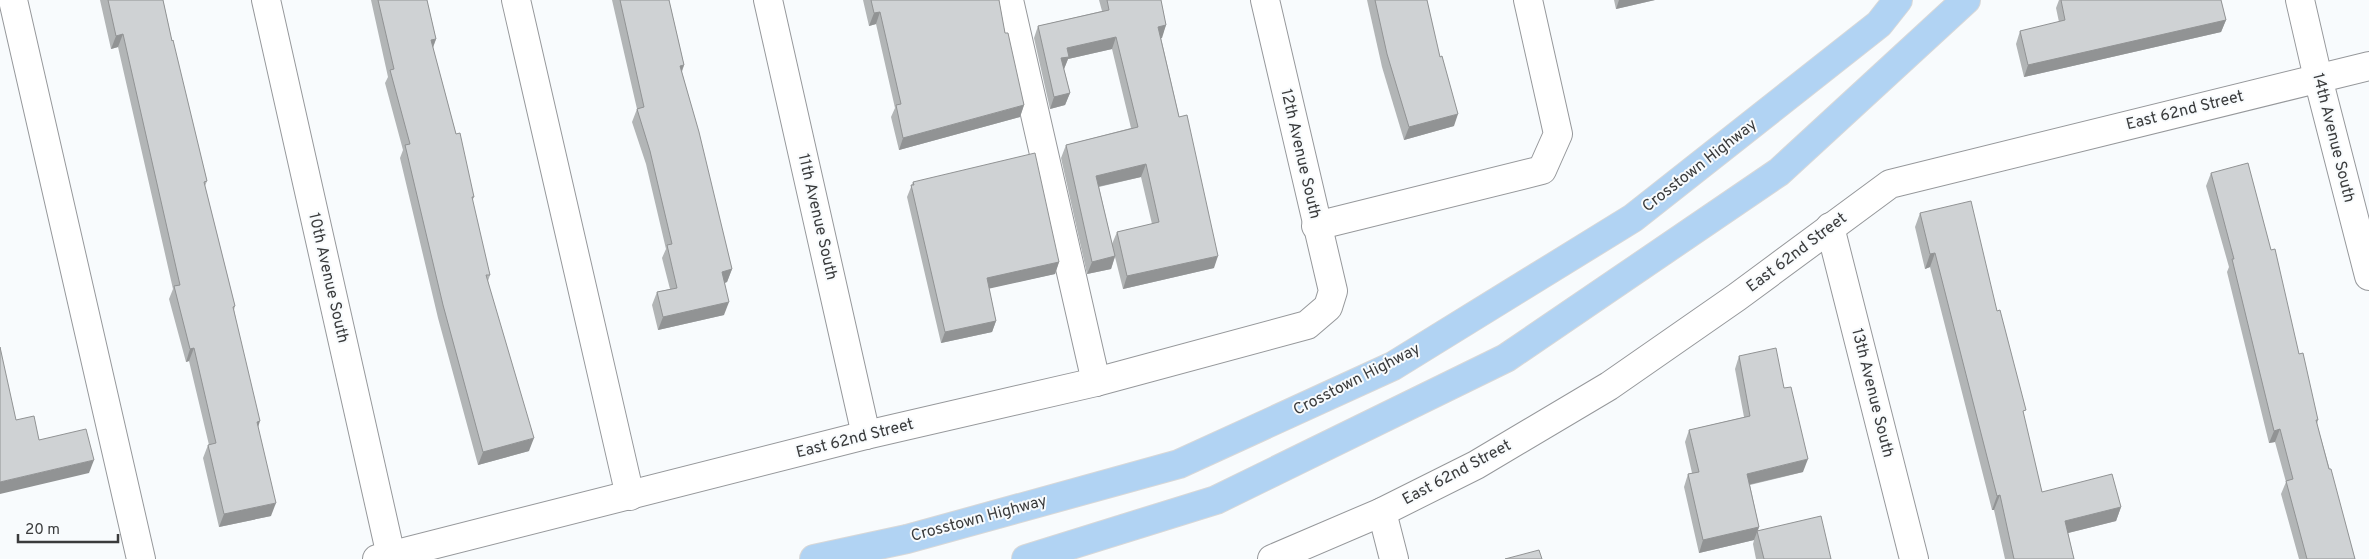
<svg xmlns="http://www.w3.org/2000/svg" width="2369" height="559" viewBox="0 0 2369 559" font-family="Overpass,sans-serif">
  <rect width="100%" height="100%" fill="#f8fbfd"/>
  <g fill="none" stroke-linecap="round" stroke-linejoin="round">
    <!-- minor casing -->
    <g stroke="#96989b" stroke-width="30">
      <g id="minor">
        <path d="M13,0L141,559"/>
        <path d="M266,0L391,556"/>
        <path d="M516,0L630,496"/>
        <path d="M768,0L866,435"/>
        <path d="M1009,0L1096,382"/>
        <path d="M2300,0L2318,78L2369,276"/>
        <path d="M1316,226L1542,170L1558,134L1528,0"/>
        <path d="M1830,227L1914,559"/>
        <path d="M1382,512L1394,559"/>
        <path d="M377,559L866,435L1096,382L1307,325L1328,307L1333,291L1265,0"/>
        <path d="M1272,559L1382,512L1476,465L1609,386L1737,297L1890,184L2369,66"/>
      </g>
    </g>
    <!-- highway casing -->
    <g stroke="#d8d8d8" stroke-width="30">
      <g id="highway">
        <path d="M814,559L907,539L1179,464L1393,366L1633,218L1879,24L1898,0"/>
        <path d="M1026,559L1216,500L1506,358L1779,172L1966,0"/>
      </g>
    </g>
    <!-- minor -->
    <use href="#minor" stroke="#fff" stroke-width="28"/>
    <!-- highway -->
    <use href="#highway" stroke="#b1d3f3" stroke-width="28"/>
  </g>
  <!-- wall -->
  <g fill="#b2b5b6" fill-rule="evenodd">
    <path d="M100,0H163L172,41L207,181L205,186L235,306L234,310L258,428L271,516L219,527L203,458L208,445H209L189,361L186,362L169,299L173,289L118,47L111,49Z"/>
    <path d="M371,0H427L436,39L433,48L456,134L474,197L472,201L490,275L488,281L529,451L478,465L438,318L400,158L403,150L385,83L388,77Z"/>
    <path d="M612,0H669L684,65L682,72L732,269L727,282L725,283L724,315L658,330L652,305L657,292L670,289L662,258L666,249L646,164L632,122L637,109Z"/>
    <path d="M863,0H999L1005,33L1024,105L1020,117L899,150L891,117L895,108L876,24L869,26Z"/>
    <path d="M1099,0H1161L1166,25L1161,38L1214,268L1123,289L1115,257L1111,269L1087,274L1061,158L1066,145L1131,128L1112,49L1068,59L1064,69L1070,93L1065,105L1050,109L1034,38L1038,26L1102,11ZM1141,177L1152,224L1117,232L1112,244L1099,187Z"/>
    <path d="M1367,0H1427L1454,126L1404,140L1382,67Z"/>
    <path d="M1614,0H1655L1616,9Z"/>
    <path d="M2059,0H2221L2226,20L2221,32L2024,77L2016,44L2020,31L2059,22L2056,8Z"/>
    <path d="M2211,173L2299,354L2318,420L2317,424L2355,559H2299L2281,494L2286,482L2275,442L2269,443L2227,272L2229,267L2206,186Z"/>
    <path d="M913,182L1059,262L1055,274L989,288L996,321L992,332L941,343L907,197Z"/>
    <path d="M1920,213L1997,311L2042,492L2121,507L2116,521L2068,533L2074,559H2005L1994,510H1992L1930,267L1925,269L1915,227Z"/>
    <path d="M1739,356L1784,388L1803,472L1750,485L1759,527L1758,530L1831,559H1756L1753,544L1754,540L1699,553L1684,487L1688,474L1692,473L1685,442L1689,430L1744,417L1735,369Z"/>
  </g>
  <!-- shaded-wall -->
  <g fill="#919394">
    <path d="M1619,0H1655L1616,9Z"/>
    <path d="M880,12L876,24L869,26L874,13Z"/>
    <path d="M2226,20L2221,32L2024,77L2028,65Z"/>
    <path d="M1166,25L1162,38L1154,40L1158,27Z"/>
    <path d="M123,34L118,47L111,49L116,36Z"/>
    <path d="M1116,37L1112,49L1068,59L1064,69L1056,71L1061,58L1067,48Z"/>
    <path d="M436,39L431,52V40Z"/>
    <path d="M684,65L679,78L680,66Z"/>
    <path d="M1070,93L1065,105L1050,109L1054,97Z"/>
    <path d="M1024,105L1020,117L899,150L903,138Z"/>
    <path d="M1458,114L1454,126L1404,140L1409,127Z"/>
    <path d="M1146,164L1141,177L1092,188L1096,176Z"/>
    <path d="M1935,253L1930,267L1925,269L1930,254Z"/>
    <path d="M1115,256L1111,269L1087,274L1092,262Z"/>
    <path d="M1218,256L1214,268L1123,289L1127,276Z"/>
    <path d="M1059,262L1055,274L983,290L987,278Z"/>
    <path d="M732,269L727,282L717,285L722,272Z"/>
    <path d="M729,302L724,315L658,330L663,317Z"/>
    <path d="M996,321L992,332L941,343L945,332Z"/>
    <path d="M194,348L189,361L186,362L190,349Z"/>
    <path d="M260,421L256,434L257,422Z"/>
    <path d="M2280,429L2275,442L2269,443L2274,431Z"/>
    <path d="M534,438L529,451L478,465L483,452Z"/>
    <path d="M1808,459L1803,472L1743,486L1747,474Z"/>
    <path d="M94,460L89,473L0,494V482Z"/>
    <path d="M2000,495L1994,510H1992L1997,496Z"/>
    <path d="M276,503L271,516L219,527L224,514Z"/>
    <path d="M2121,507L2116,521L2060,535L2065,521Z"/>
    <path d="M1759,527L1754,540L1699,553L1703,540Z"/>
  </g>
  <!-- building -->
  <g fill="#cfd2d4" stroke="#919394">
    <path d="M108,0H163L172,41L173,40L207,181L204,182L235,306L233,307L260,421L257,422L276,503L224,514L208,445L216,443L194,348L190,349L174,286L180,285L123,34L116,36Z"/>
    <path d="M378,0H427L436,39L431,40L456,134L460,133L474,197H472L490,275H486L534,438L483,452L443,305L405,145L410,144L390,70L394,69Z"/>
    <path d="M620,0H669L684,65L680,66L699,132L732,269L722,272L729,302L663,317L657,292L677,288L667,245L672,244L650,151L637,109L644,107Z"/>
    <path d="M871,0H999L1005,33H1008L1024,105L903,138L896,105L901,104L880,12L874,13Z"/>
    <path d="M1107,0H1161L1166,25L1158,27L1179,117L1187,115L1218,256L1127,276L1117,232L1159,222L1146,164L1096,176L1115,256L1092,262L1066,145L1138,127L1116,37L1067,48L1069,57L1061,58L1070,93L1054,97L1038,26L1109,10Z"/>
    <path d="M1375,0H1427L1440,57L1442,56L1458,114L1409,127L1387,54Z"/>
    <path d="M2061,0H2221L2226,20L2028,65L2020,31L2065,20Z"/>
    <path d="M1035,153L1059,262L987,278L996,321L945,332L911,185H914L913,182Z"/>
    <path d="M2248,163L2271,250L2275,249L2299,354L2303,353L2318,420H2316L2329,469H2331L2355,559H2307L2286,481L2293,479L2280,429L2274,431L2232,259H2234L2211,173Z"/>
    <path d="M1971,201L1997,311L2000,310L2026,410L2023,411L2042,492L2112,474L2121,507L2065,521L2074,559H2014L2000,495L1997,496L1935,253L1930,254L1920,213Z"/>
    <path d="M0,347L16,420L34,416L39,440L86,429L94,460L0,482Z"/>
    <path d="M1776,348L1784,388L1791,387L1808,459L1747,474L1759,527L1703,540L1688,474L1699,472L1689,430L1750,416L1739,356Z"/>
    <path d="M1821,516L1831,559H1764L1757,531Z"/>
    <path d="M1539,550L1542,559H1505Z"/>
  </g>
  <g text-anchor="middle" dominant-baseline="central" stroke-width="4" stroke-linejoin="round" paint-order="stroke">
    <!-- street labels -->
    <g font-size="16" fill="#3a3b3c" stroke="#f8fbfd">
      <text transform="translate(2185 111) rotate(-14)">East 62nd Street</text>
      <text transform="translate(2333 138) rotate(76)">14th Avenue South</text>
      <text transform="translate(1300 154) rotate(77)">12th Avenue South</text>
      <text transform="translate(1700 166) rotate(-38)">Crosstown Highway</text>
      <text transform="translate(817 217) rotate(77)">11th Avenue South</text>
      <text transform="translate(1797 253) rotate(-37)">East 62nd Street</text>
      <text transform="translate(328 278) rotate(77)">10th Avenue South</text>
      <text transform="translate(1357 380) rotate(-27)">Crosstown Highway</text>
      <text transform="translate(1872 393) rotate(76)">13th Avenue South</text>
      <text transform="translate(855 439) rotate(-14)">East 62nd Street</text>
      <text transform="translate(1457 473) rotate(-28)">East 62nd Street</text>
      <text transform="translate(979 519) rotate(-15)">Crosstown Highway</text>
    </g>
  </g>
  <!-- scale -->
  <path d="M18 534v8h100v-8" fill="none" stroke="#3a3b3c" stroke-width="2.5"/>
  <text x="25" y="534" font-size="15" fill="#3a3b3c" stroke="#f8fbfd" stroke-width="4" paint-order="stroke">20 m</text>
</svg>
